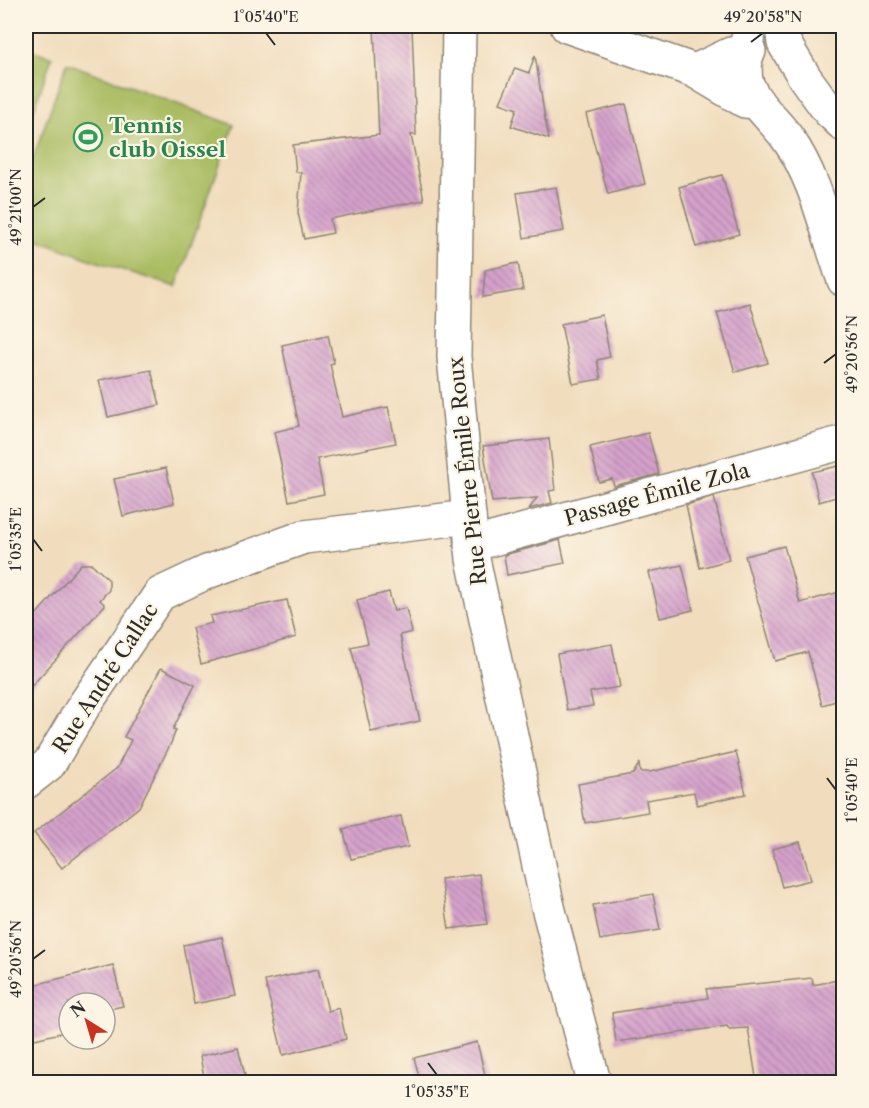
<svg xmlns="http://www.w3.org/2000/svg" width="869" height="1108" viewBox="0 0 869 1108" font-family="'Libre Caslon Text',serif">
  <defs>
    <pattern id="building-back-hatch" width="6" height="6" patternUnits="userSpaceOnUse" patternTransform="scale(1.5)"><rect width="6" height="6" fill="#d5a1cc"/><path d="M-1 5l2 2M0 0l6 6M5-1l2 2" fill="none" stroke="#ad83a6"/></pattern>
  </defs>
  <rect width="100%" height="100%" fill="#fcf5e5"/>
  <filter id="ink" filterUnits="userSpaceOnUse"><feTurbulence type="fractalNoise" baseFrequency=".0167" numOctaves="2"/><feDisplacementMap in="SourceGraphic" scale="12" xChannelSelector="R" yChannelSelector="G"/><feConvolveMatrix kernelMatrix="1 2 1 2 8 2 1 2 1" color-interpolation-filters="sRGB"/></filter>
  <filter id="wash" filterUnits="userSpaceOnUse"><feTurbulence type="fractalNoise" baseFrequency=".008" numOctaves="4" result="noise"/><feDisplacementMap in="SourceGraphic" scale="24" xChannelSelector="R" yChannelSelector="G"/><feGaussianBlur stdDeviation="1.35" result="paint"/><feColorMatrix in="noise" values="0 0 0 0 0 0 0 0 0 0 0 0 0 0 0 0 0 1.4 0 .05"/><feComposite in="paint" operator="in"/></filter>
  <g filter="url(#wash)">
    <rect width="100%" height="100%" fill="#f1ddbd"/>
    <!-- grass -->
    <g fill="#a9bc60" stroke="#6a7446" stroke-width="1.5">
      <path d="M26,48L52,57L26,132Z"/>
      <path d="M67,63L234,125L176,287L92,260L26,235V178Z"/>
    </g>
    <g id="blocks">
      <!-- building -->
      <g fill="url(#building-back-hatch)">
        <path d="M412,26L416,135H411L424,200L330,219L333,233L304,239L298,213L301,172H296L293,145L379,135L374,27Z"/>
        <path d="M535,55L545,119L549,139L511,126L517,109L500,103L515,68L529,73Z"/>
        <path d="M626,104L645,184L608,194L586,114Z"/>
        <path d="M722,175L739,234L696,247L679,187Z"/>
        <path d="M556,187L564,231L524,238L517,193Z"/>
        <path d="M518,263L523,290L483,297L485,270Z"/>
        <path d="M750,303L768,363L735,372L717,313Z"/>
        <path d="M602,315L610,357L597,360L601,379L573,384L561,324Z"/>
        <path d="M328,335L334,363L330,364L342,417L388,407L396,443L317,459L324,494L289,501L274,432L299,426L282,345Z"/>
        <path d="M151,370L160,405L108,417L99,380Z"/>
        <path d="M648,433L659,474L614,486L612,479L599,482L590,447Z"/>
        <path d="M549,439L555,490L549,491L552,503L529,509L537,498L492,502L483,446Z"/>
        <path d="M843,465V495L819,502L812,472Z"/>
        <path d="M166,468L174,503L123,516L114,479Z"/>
        <path d="M714,497L729,560L700,568L686,505Z"/>
        <path d="M560,540L565,563L507,575L504,555Z"/>
        <path d="M784,546L800,603L843,591V699L822,705L808,652L775,661L745,556Z"/>
        <path d="M81,564H92L109,580V590L100,600L105,605L26,692V626Z"/>
        <path d="M682,565L693,610L660,618L649,572Z"/>
        <path d="M389,592L394,611L406,608L412,632L400,635L420,721L371,732L351,647L368,643L357,600Z"/>
        <path d="M287,600L296,637L201,664L192,628L212,623L210,616Z"/>
        <path d="M612,644L620,687L590,692L593,706L567,710L557,654Z"/>
        <path d="M161,668L195,685L173,729L176,730L171,743L139,807L62,868L34,833L117,768L131,740L124,737Z"/>
        <path d="M736,752L746,794L697,805L694,792L646,800L648,812L585,823L578,784L633,774L639,764L640,772H650Z"/>
        <path d="M401,816L408,847L351,859L343,829Z"/>
        <path d="M800,842L811,880L782,887L772,849Z"/>
        <path d="M479,874L487,924L449,929L441,879Z"/>
        <path d="M653,894L660,930L600,940L593,905Z"/>
        <path d="M222,937L235,996L194,1004L183,945Z"/>
        <path d="M113,965L123,1006L105,1010V1003H69V1031L26,1041V987Z"/>
        <path d="M318,969L328,1011L339,1008L346,1039L283,1055L265,981Z"/>
        <path d="M812,978L813,985L843,979V1083H757L748,1028L729,1029L727,1026L616,1042L612,1013L708,998L706,989Z"/>
        <path d="M477,1042L487,1083H421L414,1058Z"/>
        <path d="M238,1047L247,1083H205L200,1056Z"/>
      </g>
    </g>
  </g>
  <g filter="url(#ink)">
    <use href="#blocks" fill-opacity="0" stroke="#8e8474" stroke-width="1.5"/>
    <g fill="none" stroke-linecap="round" stroke-linejoin="round">
      <!-- minor casing -->
      <g stroke="#8e8474" stroke-width="36">
        <g id="minor">
          <path d="M459,26L454,357L473,559L548,907L594,1082"/>
          <path d="M567,26L695,71L745,101L757,102"/>
          <path d="M695,71L731,54L749,51"/>
          <path d="M471,545L844,442"/>
          <path d="M26,782L49,764L83,707L160,594L207,572L304,537L469,517"/>
        </g>
      </g>
      <!-- major casing -->
      <g stroke="#8e8474" stroke-width="36">
        <g id="major">
          <path d="M751,26C747,37 743,73 747,84C755,106 775,120 788,139C817,180 827,234 844,280"/>
          <path d="M782,26L784,43L805,78L829,111L844,125"/>
        </g>
      </g>
      <!-- minor -->
      <use href="#minor" stroke="#fff" stroke-width="33"/>
      <!-- major -->
      <use href="#major" stroke="#fff" stroke-width="33"/>
    </g>
  </g>
  <!-- ticks -->
  <path fill="none" stroke="#2b2b2b" stroke-width="2" d="M266,33L275,45M751,42L763,33M33,207L45,198M824,363L836,354M33,539L42,551M827,778L836,790M33,959L45,950M428,1063L437,1075"/>
  <!-- icons -->
  <defs>
    <g id="stadium-ring" transform="scale(1.5)"><circle r="9.5" fill="#fcf5e5" stroke="#2e9e5b" stroke-width="1.5"/><path d="M0-5a6.5 5 0 1 0 0 10a6.5 5 0 1 0 0-10ZM-3.5-1.8h7v3.6h-7Z" fill="#2e9e5b"/></g>
  </defs>
  <g fill-rule="evenodd">
    <use href="#stadium-ring" x="88" y="137"/>
  </g>
  <g text-anchor="middle" dominant-baseline="central" stroke-width="4.5" stroke-linejoin="round" paint-order="stroke">
    <!-- leisure labels -->
    <g font-size="21" font-weight="bold" fill="#27864d" stroke="#fcf5e5" text-anchor="start">
      <text x="109" y="125">Tennis<tspan x="109" dy="24">club Oissel</tspan></text>
    </g>
    <!-- street labels -->
    <g font-size="21" fill="#2b2b2b" stroke="#fcf5e5">
      <text transform="translate(467 471) rotate(-96)">Rue Pierre Émile Roux</text>
      <text transform="translate(657 494) rotate(-15)">Passage Émile Zola</text>
      <text transform="translate(105 678) rotate(-57)">Rue André Callac</text>
    </g>
  </g>
  <!-- margin -->
  <rect width="869" height="1108" fill="none" stroke="#fcf5e5" stroke-width="66"/>
  <!-- north arrow -->
  <g transform="translate(87 1021) rotate(323)"><circle r="28" fill="#fcf5e5" stroke="#a8a49b" stroke-width="1.5"/>
  <path d="M0-4.5L10 22L0 15L-10 22Z" fill="#c8321e"/>
  <text y="-9" font-size="16" font-weight="bold" text-anchor="middle" fill="#2b2b2b">N</text>
  </g>
  <rect x="33" y="33" width="803" height="1042" fill="none" stroke="#2b2b2b" stroke-width="2"/>
  <g font-size="15" text-anchor="middle" fill="#2b2b2b">
    <text x="266" y="22">1°05'40"E</text>
    <text x="763" y="22">49°20'58"N</text>
    <text transform="translate(16 207) rotate(-90)" y="5">49°21'00"N</text>
    <text transform="translate(852 354) rotate(-90)" y="5">49°20'56"N</text>
    <text transform="translate(16 539) rotate(-90)" y="5">1°05'35"E</text>
    <text transform="translate(852 790) rotate(-90)" y="5">1°05'40"E</text>
    <text transform="translate(16 959) rotate(-90)" y="5">49°20'56"N</text>
    <text x="437" y="1097">1°05'35"E</text>
  </g>
</svg>
